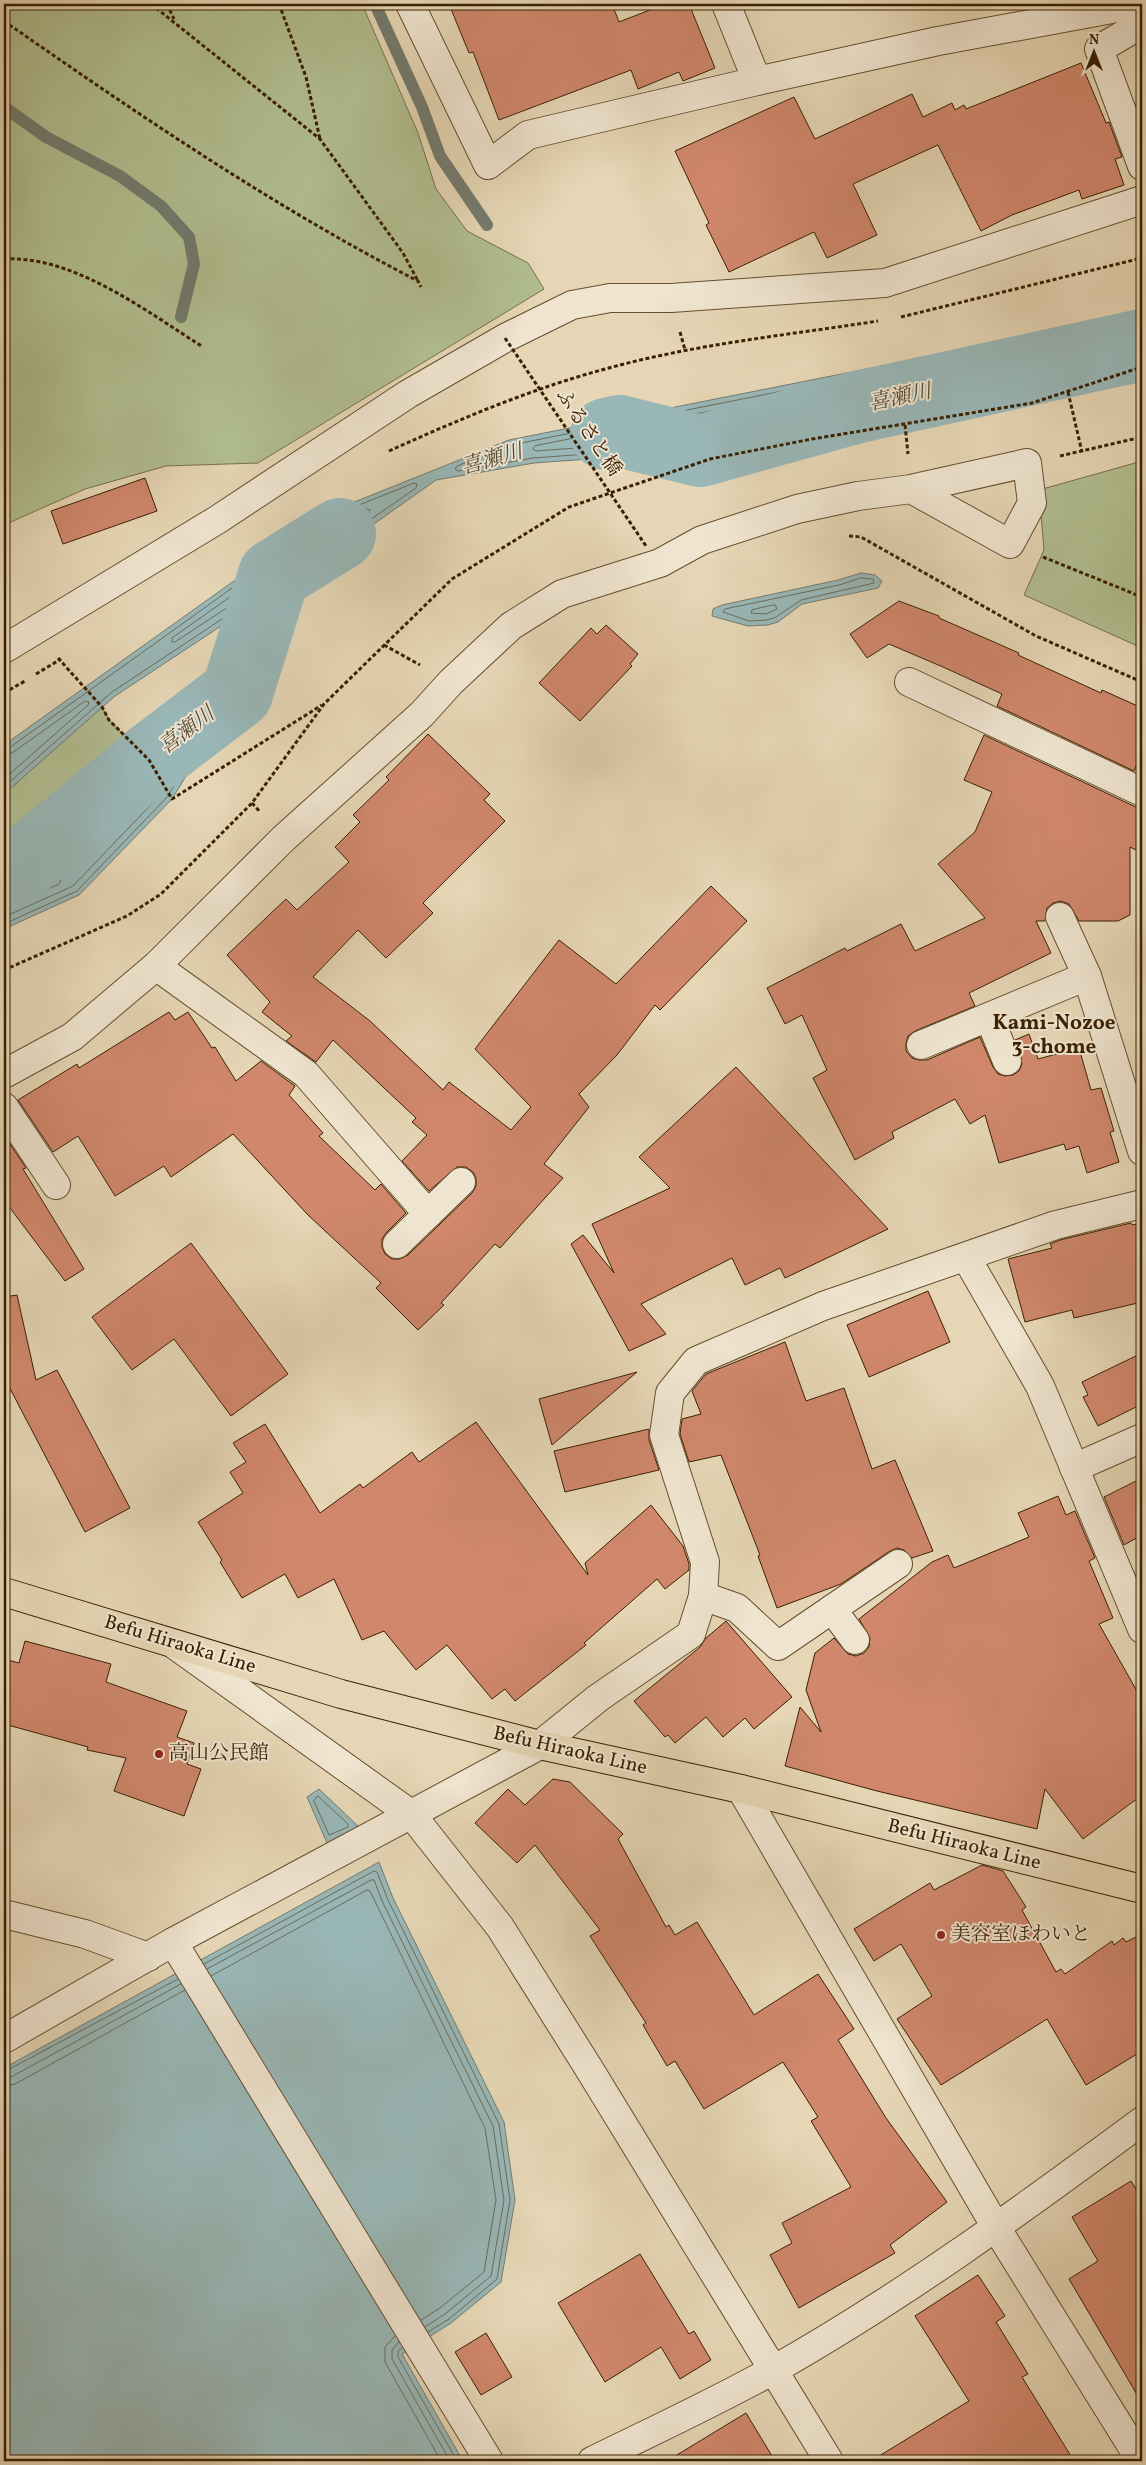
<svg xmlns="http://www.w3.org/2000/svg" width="1146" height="2465" viewBox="0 0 1146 2465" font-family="Vollkorn,'Noto Serif JP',serif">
  <rect width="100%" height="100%" fill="#e6d6b5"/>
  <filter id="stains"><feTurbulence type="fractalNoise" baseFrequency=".004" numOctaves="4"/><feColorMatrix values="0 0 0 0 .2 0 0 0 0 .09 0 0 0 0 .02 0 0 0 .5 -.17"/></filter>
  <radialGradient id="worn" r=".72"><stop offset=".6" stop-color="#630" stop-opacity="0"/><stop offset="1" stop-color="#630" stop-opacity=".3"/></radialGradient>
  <!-- green -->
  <g fill="#b1be90" stroke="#766f48">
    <path d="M4,4H362L418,133L436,189L467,231L528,263L544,289L258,463L166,466L85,489L4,525Z"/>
    <path d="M1142,461V648L1024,595L1044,550L1039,490Z"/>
    <path d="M102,707L109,720L149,760L72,852L4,881V794Z"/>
  </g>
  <!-- water -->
  <g fill="#99b7b7" stroke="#737b6e">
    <path d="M1142,327V345L858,407L700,451L534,463L436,480L350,541L115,696L4,794V745L332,511L509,440L1033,336H1094Z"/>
    <path d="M861,573L875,575L882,581L878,588L802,604L778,622L768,625L748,626L712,616L713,609L722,605L838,580Z"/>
    <path d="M237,693L172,799L79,895L4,929V881L72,852L149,760Z"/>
    <path d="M319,1789L359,1827L327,1843L307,1797Z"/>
    <path d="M379,1862L393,1898L504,2122L515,2200L501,2282L451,2323L402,2354L463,2461H4V2068Z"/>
  </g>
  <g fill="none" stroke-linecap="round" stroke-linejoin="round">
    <!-- shore -->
    <g stroke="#6a6c5c" stroke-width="1">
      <path d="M1142,332L1094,341H1034L511,445L457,466L455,469L458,471L533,458L699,446L857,402L1142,341"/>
      <path d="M1034,347H1056L1059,350L1057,352L855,396L698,439L536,451L533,449L535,446Z"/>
      <path d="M759,409L762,411L761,414L697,432L656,435L654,433L656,430Z"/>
      <path d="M367,509L370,510L369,513L343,531L175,642H172V638L337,521Z"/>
      <path d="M861,578L873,579L874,583L801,600L776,617L767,620L749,621L723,612L725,609L839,585Z"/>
      <path d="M775,605L777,609L766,614L751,613L752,610Z"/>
      <path d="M4,749L9,748L334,515L414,483L417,484L416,488L347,536L112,692L4,787"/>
      <path d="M4,755L12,753L85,701L89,702L88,705L4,779"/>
      <path d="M4,885L75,856L152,763L208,721H212L168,796L77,891L4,924"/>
      <path d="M4,892L79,861L156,768L186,746H190L163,792L73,886L4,917"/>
      <path d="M4,899L12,898L57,879L61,881L59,884L4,909"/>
      <path d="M318,1796L348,1824V1827L329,1835L314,1801Z"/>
      <path d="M204,1964L374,1871L377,1872L388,1900L499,2124L510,2200L497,2279L449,2319L428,2332"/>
      <path d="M207,1969L371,1880H374L383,1903L493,2126L504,2200L491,2276L445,2314L425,2327"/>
      <path d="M211,1976L367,1890L370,1891L485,2128L496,2200L484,2272L440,2308L421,2320"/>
      <path d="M4,2072L178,1979"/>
      <path d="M4,2079L11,2077L181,1984"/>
      <path d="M4,2086L15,2084L185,1990"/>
      <path d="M395,2336L385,2347V2362L441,2461"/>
      <path d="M399,2342L392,2350V2359L450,2461"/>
      <path d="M402,2348L398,2351V2357L457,2461"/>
    </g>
    <!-- stream -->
    <g stroke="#737b6e" stroke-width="12">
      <path d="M375,4L422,107L440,156L487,225"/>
      <path d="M4,107L46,137L120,176L161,206L189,237L194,264L181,317"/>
    </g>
    <!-- river -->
    <g stroke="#99b7b7" stroke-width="72">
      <path d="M606,434L619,431L700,451L858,407L1142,345"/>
      <path d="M4,875L18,868L149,760L237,693L274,575L340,534"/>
    </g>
  </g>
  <!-- building -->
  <g fill="#d0876c" stroke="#3a2001">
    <path d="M449,4H612L619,22L665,4H689L715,68L683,81L679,72L638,89L631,70L499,120L473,52L469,53Z"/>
    <path d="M1081,63L1106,123L1109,122L1122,157L1115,159L1124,185L1082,199L1079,190L1012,215L981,231L938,145L853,184L877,235L827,258L814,232L729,272L706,225L709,223L675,151L794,97L815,139L912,94L923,117L952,103L955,110L964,105L966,109Z"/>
    <path d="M145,478L157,511L63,544L51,511Z"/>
    <path d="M899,601L939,616V618L1019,653L1018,655L1101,693L1102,690L1142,708V753L1134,771L997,706L1002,694L943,667L889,644L867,658L850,634Z"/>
    <path d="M606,625L638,654L630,664L632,666L580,721L539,683L591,628L597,634Z"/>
    <path d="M428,734L490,794L484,800L505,821L423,903L433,913L386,958L358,930L313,977L370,1021L443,1090L449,1082L511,1130L531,1107L475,1049L559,940L616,984L711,886L747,921L660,1010L655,1005L617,1055L579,1094L589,1107L544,1164L563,1178L500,1248L495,1244L441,1303L444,1305L418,1330L376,1288L381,1283L308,1215L233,1134L171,1177L164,1166L115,1196L78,1136L53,1152L18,1100L77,1064L79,1068L169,1012L175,1020L188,1012L212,1048L215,1047L236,1081L261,1061L295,1086L289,1095L323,1133L319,1136L375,1190L381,1184L406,1213L386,1233L382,1239V1247L385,1254L392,1259H400L408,1255L472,1193L476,1186V1178L473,1172L466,1167H457L429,1191L402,1161L427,1135L412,1122L416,1118L333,1040L316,1062L286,1041L292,1036L262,1012L270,1002L227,955L286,899L297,910L349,862L335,847L360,822L353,815L389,780L386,777Z"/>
    <path d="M984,735L1142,810V853L1130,847V915L1118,921H1079L1069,904L1061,901L1053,903L1047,908L1045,921H1036L1051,953L969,993L975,1006L915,1031L908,1036L906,1043V1051L912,1058L919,1060H927L980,1037L993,1067L998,1074L1005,1076L1013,1075L1019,1071L1022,1064L1015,1040L1029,1034L1038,1059L1079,1048L1091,1090L1101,1088L1114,1131L1110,1132L1119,1162L1087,1173L1079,1146L1066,1150L1064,1144L999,1163L985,1115L970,1124L955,1099L892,1132L894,1138L855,1160L813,1078L827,1070L802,1015L785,1024L767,988L845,948L847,951L901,924L915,951L985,918L938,864L975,832L992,792L964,780Z"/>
    <path d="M736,1067L888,1229L785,1278L780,1268L745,1285L732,1258L641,1304L666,1334L629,1351L571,1244L583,1235L614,1273L592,1224L670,1188L639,1157Z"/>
    <path d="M4,1135L26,1168L23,1169L84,1269L65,1281L4,1200Z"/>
    <path d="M1131,1223L1132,1225L1142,1223V1302L1074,1318L1072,1310L1025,1322L1008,1259L1052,1248L1050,1244L1060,1240Z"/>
    <path d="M191,1243L288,1374L231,1416L174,1339L132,1370L92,1317Z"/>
    <path d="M928,1291L950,1342L869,1377L847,1325Z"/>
    <path d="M17,1295L36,1380L57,1370L130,1508L85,1532L4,1377V1297Z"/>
    <path d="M785,1342L806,1401L844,1388L872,1469L895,1460L933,1551L912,1558L904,1550L897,1548L890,1551L841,1584L777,1608L758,1556L760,1555L721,1455L689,1462L680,1434L682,1419L701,1414L692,1391L706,1374Z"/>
    <path d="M1142,1353V1404L1098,1426L1083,1397L1088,1395L1082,1382Z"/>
    <path d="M637,1372L552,1445L539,1399Z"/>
    <path d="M476,1422L588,1575L585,1563L651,1505L683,1546L689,1564V1570L665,1589L657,1579L584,1643L586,1645L515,1701L505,1689L492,1699L447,1645L416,1670L384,1631L362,1640L334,1579L298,1598L285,1574L242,1598L220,1562L222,1560L198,1522L243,1493L230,1472L246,1462L233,1443L265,1424L320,1513L360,1484L363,1488L412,1452L419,1462Z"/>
    <path d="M649,1429V1440L659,1470L565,1492L554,1451Z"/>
    <path d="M1142,1478V1535L1124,1545L1104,1497Z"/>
    <path d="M1058,1496L1066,1515L1075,1511L1095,1558L1089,1561L1113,1618L1099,1624L1142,1700V1795L1083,1839L1045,1789L1037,1829L877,1791L785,1766L800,1707L821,1732L806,1690L815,1653L834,1638L848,1654L856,1656L864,1653L869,1647L870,1638L859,1619L932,1562L948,1555L954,1568L1029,1537L1018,1513Z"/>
    <path d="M726,1621L792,1697L754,1729L745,1718L723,1737L706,1717L675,1743L668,1735L665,1737L634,1701L700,1647L706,1638Z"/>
    <path d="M25,1641L111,1664L106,1682L187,1711L177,1737L194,1743L187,1764L201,1769L184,1816L114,1791L126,1758L87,1750L88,1747L4,1724V1659L19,1663Z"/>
    <path d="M553,1779L570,1782L623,1834L618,1839L666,1927L669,1925L675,1935L697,1922L754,2015L818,1974L854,2029L838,2040L886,2118L947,2202L890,2245L895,2253L799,2308L770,2255L792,2243L782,2223L851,2187L811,2121L818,2117L783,2062L704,2109L675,2061L667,2066L643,2025L646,2023L590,1936L600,1930L535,1845L517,1863L475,1823L508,1789L525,1805Z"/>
    <path d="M982,1865L1003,1871L1026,1907L1022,1910L1056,1972L1061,1969L1065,1974L1112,1941L1114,1945L1123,1938L1126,1942L1142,1934V2051L1086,2085L1047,2019L941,2085L897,2019L932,1996L901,1944L874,1961L854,1929L930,1883L934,1890Z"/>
    <path d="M1131,2181L1142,2199V2403L1069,2279L1098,2261L1072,2217Z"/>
    <path d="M640,2254L689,2334L694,2331L711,2360L680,2379L661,2347L605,2382L558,2303Z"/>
    <path d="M978,2275L1005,2316L996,2322L1028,2374L1022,2377L1074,2461H871L969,2401L915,2316Z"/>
    <path d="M486,2333L512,2377L481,2395L455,2352Z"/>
    <path d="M746,2413L775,2461H667Z"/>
  </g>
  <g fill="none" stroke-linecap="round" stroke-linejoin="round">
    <!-- minor casing -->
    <g stroke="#654e2e" stroke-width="30">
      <g id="minor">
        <path d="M410,4L488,165L528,135L757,81"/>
        <path d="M726,4L757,81L938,41L1139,4"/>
        <path d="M1142,24L1099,49L1142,166"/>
        <path d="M4,649L217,520L408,394L505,338L572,305L610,298H671L885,283L1142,200"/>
        <path d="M909,682L1142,792"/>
        <path d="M1060,917L1087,976L1142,1151"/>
        <path d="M156,966L306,1074L428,1214"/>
        <path d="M989,1017L1007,1061"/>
        <path d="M921,1045L1087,976"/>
        <path d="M4,1074L72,1037L156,966L283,839L422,714L451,682L511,626L562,594L660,563L702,540L797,509L858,496L911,489L1027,463L1032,503L1010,544L911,489"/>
        <path d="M4,1107L56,1185"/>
        <path d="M397,1244L461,1182"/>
        <path d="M966,1257L1040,1386L1142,1629"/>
        <path d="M1074,1468L1142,1438"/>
        <path d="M703,1596L737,1608L778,1646L898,1564"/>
        <path d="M832,1609L855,1640"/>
        <path d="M175,1645L412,1815L500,1927L588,2067L829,2461"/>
        <path d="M741,1789L997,2229L1141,2461"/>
        <path d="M4,1914L85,1934L148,1957"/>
        <path d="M173,1942L489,2461"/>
        <path d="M4,2039L173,1942L540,1745L598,1698L691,1634L703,1596L705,1562L664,1435L670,1393L696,1361L823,1306L1056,1225L1142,1204"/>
        <path d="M592,2461C653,2431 716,2402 775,2369C904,2296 1023,2209 1142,2121"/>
      </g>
    </g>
    <!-- major casing -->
    <g stroke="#3a2001" stroke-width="30">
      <path id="major" d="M4,1592L341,1694L540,1745L741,1789L1142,1889"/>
    </g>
    <!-- path -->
    <g stroke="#3a2001" stroke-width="3" stroke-dasharray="4 2.5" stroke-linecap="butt">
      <path d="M151,4L320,139L403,253L418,281"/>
      <path d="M167,4L174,19"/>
      <path d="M279,4L306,77L320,139"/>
      <path d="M4,21C136,113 274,207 418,281L421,287"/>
      <path d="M4,259C73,255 146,311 203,347"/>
      <path d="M901,317L1142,258"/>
      <path d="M680,332L685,350"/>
      <path d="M1068,392L1082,452"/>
      <path d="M905,425L908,454"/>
      <path d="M389,451C460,419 533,388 609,368C696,344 788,335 878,321"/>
      <path d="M1060,456L1142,437"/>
      <path d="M849,536L861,537L1036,636L1142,682"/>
      <path d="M1043,557L1142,597"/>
      <path d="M384,645L420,665"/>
      <path d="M58,658L102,707L109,720L149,760L172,799L322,705"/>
      <path d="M36,674L61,659"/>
      <path d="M4,693L25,681"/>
      <path d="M252,803L260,812"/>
      <path d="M4,970L127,916L161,894L252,803L324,704L452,579L569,507L710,459L812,439L1032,403L1142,367"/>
    </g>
    <!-- minor -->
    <use href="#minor" stroke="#efe4cf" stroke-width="28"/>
    <!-- major -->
    <use href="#major" stroke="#e6d6b5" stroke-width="28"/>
    <!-- path-bridge -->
    <path stroke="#3a2001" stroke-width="3" stroke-dasharray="4 2.5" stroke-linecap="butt" d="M505,338L646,546"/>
  </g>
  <!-- markers -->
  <g fill="#8f2418" stroke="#efe4cf" stroke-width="2">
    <circle cx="159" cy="1754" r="5"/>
    <circle cx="941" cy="1935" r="5"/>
  </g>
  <g text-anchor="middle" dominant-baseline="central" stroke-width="4" stroke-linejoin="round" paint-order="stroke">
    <!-- street labels -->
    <g font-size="20" fill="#3a2001" stroke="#efe4cf">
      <text transform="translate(588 433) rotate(56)">ふるさと橋</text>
      <text transform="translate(180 1645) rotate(17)">Befu Hiraoka Line</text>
      <text transform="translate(570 1751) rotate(13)">Befu Hiraoka Line</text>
      <text transform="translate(964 1845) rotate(14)">Befu Hiraoka Line</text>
    </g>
    <!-- poi labels -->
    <g font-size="20" fill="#3a2001" stroke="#efe4cf" text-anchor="start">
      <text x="169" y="1754">高山公民館</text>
      <text x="951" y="1935">美容室ほわいと</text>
    </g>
    <!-- water labels -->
    <g font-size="21" font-style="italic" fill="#564d38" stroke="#efe4cf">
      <text transform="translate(900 398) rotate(-12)">喜瀬川</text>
      <text transform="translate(492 460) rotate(-16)">喜瀬川</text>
      <text transform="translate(187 731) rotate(-37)">喜瀬川</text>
    </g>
    <!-- neighbourhood labels -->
    <g font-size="21" font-weight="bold" fill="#3a2001" stroke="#efe4cf">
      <text x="1054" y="1023">Kami-Nozoe<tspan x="1054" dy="24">3-chome</tspan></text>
    </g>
  </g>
  <!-- margin -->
  <rect width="1146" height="2465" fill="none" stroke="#e6d6b5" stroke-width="20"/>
  <rect x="5" y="5" width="1136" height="2455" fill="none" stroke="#3a2001" stroke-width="2.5"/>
  <rect x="10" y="10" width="1126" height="2445" fill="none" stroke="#3a2001"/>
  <!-- north arrow -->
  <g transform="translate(1094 52)" stroke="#efe4cf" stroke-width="4" paint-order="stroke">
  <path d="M0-4L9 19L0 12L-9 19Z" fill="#3a2001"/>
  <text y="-8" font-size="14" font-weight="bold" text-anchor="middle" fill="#3a2001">N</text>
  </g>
  <rect width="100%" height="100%" filter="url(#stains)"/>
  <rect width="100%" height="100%" fill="url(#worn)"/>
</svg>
